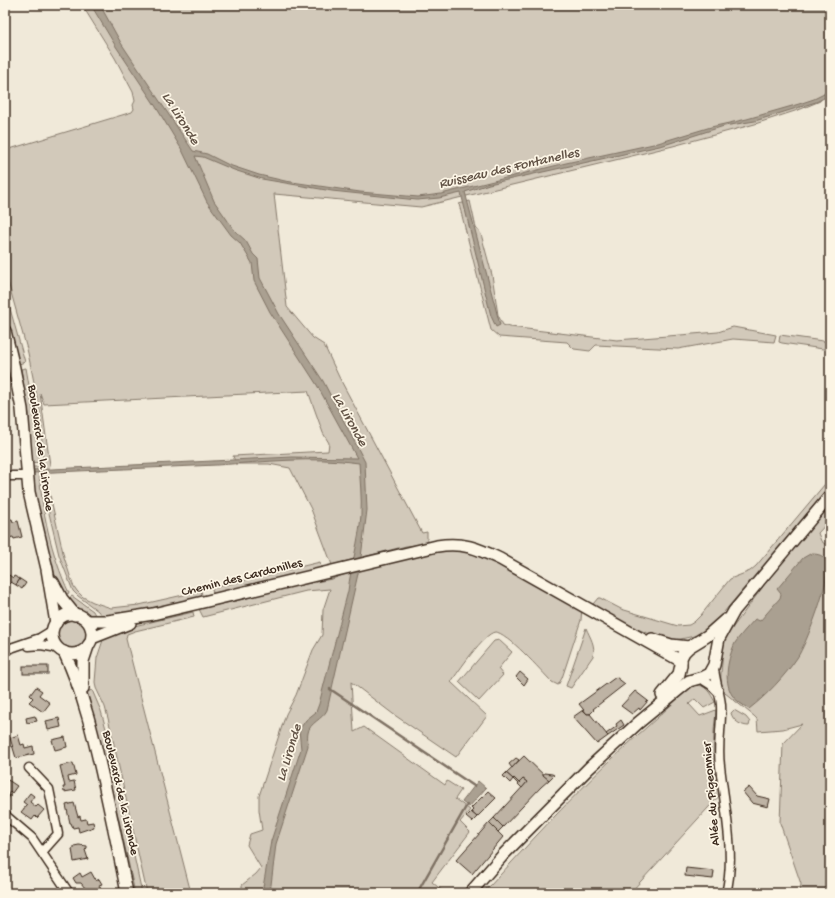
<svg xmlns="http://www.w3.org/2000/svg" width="835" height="898" viewBox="0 0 835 898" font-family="'Gochi Hand',sans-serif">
  <rect width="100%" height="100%" fill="#f0e9d9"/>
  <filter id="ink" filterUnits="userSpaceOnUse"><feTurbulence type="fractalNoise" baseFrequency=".025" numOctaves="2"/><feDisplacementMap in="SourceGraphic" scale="8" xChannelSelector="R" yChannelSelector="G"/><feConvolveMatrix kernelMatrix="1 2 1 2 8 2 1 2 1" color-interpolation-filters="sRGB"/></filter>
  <g filter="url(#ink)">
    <!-- green -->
    <g fill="#d2c9ba" stroke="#867a6c">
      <path d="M82,5H830V93L825,92L820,101L801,109L755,124L673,146L421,207L274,194L287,307L313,338L324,345L339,377L422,533L427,532V544L406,546L332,565L311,509L290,468L269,464H236L233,456L328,451L329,443L323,433L308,391L44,404L40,393L50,465L47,476L48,486L64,557L73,585L77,591L83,597L93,602L111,608L139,605L201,591L203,598L124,615L102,617L98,611L78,596L73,591L59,555L48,509L43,470L41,420L37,397L28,353L5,271V162L6,149L13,148L132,112L134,109L133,105L135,101L133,92L115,58Z"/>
      <path d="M470,201L476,228L481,234L492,275L498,315L503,325L510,327L617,340L718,332L733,327L776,335L774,342L733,339L678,349L596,345L590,351L574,349L567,342L499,337L491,330L459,204Z"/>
      <path d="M5,291L25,362L19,364L5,313Z"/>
      <path d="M780,335L830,342V350L782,343L779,342Z"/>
      <path d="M26,368L35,420L39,462L31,463L29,414L21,369Z"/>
      <path d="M32,467H39C41,509 51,554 69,593L63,596L57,583L38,508L34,491Z"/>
      <path d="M830,478V486L724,612L704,632L699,635L676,640L662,636L660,638L632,627L595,607L593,604L598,598H600L621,609L671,624L678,626L689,625L694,622L701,615L730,579L750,571L756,566Z"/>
      <path d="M830,505V520L818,533L821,541L830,548V893H800L801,884L780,823L783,744L802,724L783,729L758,731L757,719L754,716L725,693C719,682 721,675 722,663C723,653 720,649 725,638L773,573Z"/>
      <path d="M446,547H465L582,607L581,620L562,678L558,685L552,682C542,672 506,631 495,632C484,633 458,672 451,682L487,716L456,757L393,714L351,682L354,732L364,727L445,785L447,781L461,790L455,799L470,810L460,822L470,832L432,882L445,893H242V885L256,874L261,868L247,845L250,834L262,830L259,810V796L286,714L296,695L313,650L322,635L323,610L330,589L306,591L203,617L199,609L244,599L273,590L332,579L363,568H370Z"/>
      <path d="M320,562L321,569L213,594L212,588Z"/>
      <path d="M72,596L93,611L97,619C84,616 75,609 66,600Z"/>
      <path d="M193,612L194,617L135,631L127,634L126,639L191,893H147L109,722L105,707L96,688L95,682L97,658L104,637L130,627Z"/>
      <circle cx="72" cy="634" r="14"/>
      <path d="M586,628C590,637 596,646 593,656L571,688L566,686Z"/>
      <path d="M499,640L512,652L498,669L503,675L479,701L459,682L494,641Z"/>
      <path d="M694,685C706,684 710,693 715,702L704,708L695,699L689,704L700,716L716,710C716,717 714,724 714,732C713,754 716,774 719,796L630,893H481L490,886C530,842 570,799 613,758C638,734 665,712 690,687Z"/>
      <path d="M92,690L101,711L108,736L142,893H135L120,824L87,692Z"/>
      <path d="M734,710L746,717L750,722L749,726C741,726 733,721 731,713Z"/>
    </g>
    <!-- water -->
    <g fill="#aaa091" stroke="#7e7163">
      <path d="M91,5H100L121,43L193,151L207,154L229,165L259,175L285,181L360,192L418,197L441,194L566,163L658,143L711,127L747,119L799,104L814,99L830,91V95L816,102L755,121L724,126L664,145L489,184L465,192L500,325L496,327L491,316L461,193L439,198L417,200L332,191L262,179L234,170L203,157L195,156L214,201L235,231L246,241L253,254L258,259L260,278L279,314L323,381L365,462L367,510L360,565L327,710C323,719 309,723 308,733C307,737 308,742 308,746L276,844L270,893H262L271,841L301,749L299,730L306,720L316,712L319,704L348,591C351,565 359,541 361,515C362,498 360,480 359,463C312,456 264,462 217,465C155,468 94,470 32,473V470L292,457L357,458L317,385L270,312L254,281L252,263L240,243L231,235L207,202L182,150L153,102L115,45Z"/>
      <path d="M810,554C816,554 822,554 826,560C834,573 806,645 797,658C784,677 767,695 749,709C743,705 736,701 732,695C723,680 728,658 735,643C740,635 748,627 755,619L760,621L780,598L781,594L777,589L803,558Z"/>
      <path d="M478,781L486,788L469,807L462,802Z"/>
    </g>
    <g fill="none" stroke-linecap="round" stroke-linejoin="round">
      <!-- stream -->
      <g stroke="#7e7163" stroke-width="2.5">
        <path d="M330,689L474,786"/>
        <path d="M417,893L467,805"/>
      </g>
    </g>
    <!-- building -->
    <g fill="#beb3a4" stroke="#3b2a1e">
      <path d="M5,512L7,520L12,519L13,522L18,521L22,537L14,539L13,537L8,538L6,533H5Z"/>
      <path d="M6,573L13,578L14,576L20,579L16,585L11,582L6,588L5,587Z"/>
      <path d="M20,579L26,583L22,589L16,585Z"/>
      <rect x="23" y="666" width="25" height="8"/>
      <path d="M520,672L528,679L524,685L516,677Z"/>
      <path d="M616,677L625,684L593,709L594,710L590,714H587L579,704Z"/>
      <path d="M36,687L42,691L39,695L50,703L43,712L29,702L33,698L30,695Z"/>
      <path d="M635,691L648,701L640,710L639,708L632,714L621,706Z"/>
      <path d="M583,710L587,714H590L608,736L597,744L573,717Z"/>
      <path d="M35,716L37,721L27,723L26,718Z"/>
      <path d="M59,718L61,727L48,730L46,721Z"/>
      <path d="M621,720L624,725L608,736L606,734L617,726L616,724Z"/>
      <path d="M18,735L21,745L24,744L25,748L33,746L34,754L16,758L10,738Z"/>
      <path d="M65,737L67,747L55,750L52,740Z"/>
      <path d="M524,756L549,780L541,787L503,827L494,818L527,782L523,779L519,783L514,778L513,779L506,773Z"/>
      <path d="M516,758L519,760L512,768L509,764Z"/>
      <path d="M73,763L76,775L68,777L69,782L74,781L76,790L64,792L63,787H65L60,766Z"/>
      <path d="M506,773L513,779L510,783L503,776Z"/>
      <path d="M544,773L552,774L554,775L549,780L543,775Z"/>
      <path d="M514,778L519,783L523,779L527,782L522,788L513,779Z"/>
      <path d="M8,780L17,786L12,793L10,791L8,795L10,796L6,801L5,800V784Z"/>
      <path d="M749,787L757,796L770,799L768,807L752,803L743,792Z"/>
      <path d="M488,791L496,798L477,817L471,812L473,810L471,808Z"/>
      <path d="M30,793L34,796L30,802L36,807L38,805L44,810L37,818L35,816L32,820L21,812L27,805L23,802Z"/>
      <path d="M74,803L78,817L80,816L81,820L86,819L87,823L93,822L94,827L79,832L78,827L73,828L71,823H70L66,805Z"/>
      <path d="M471,812L477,817L472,822L466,817Z"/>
      <path d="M494,818L503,827L498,832L489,823Z"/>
      <path d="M489,823L503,837L472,874L456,860Z"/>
      <path d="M79,845L87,846V848L85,850L88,859L74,862L72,849L74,848V846Z"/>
      <path d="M686,868L714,871L713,879L685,876Z"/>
      <path d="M91,872L96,881L99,879L102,884L99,885L101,893H84L83,889L85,888L81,883H76L73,878L80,873L82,877Z"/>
    </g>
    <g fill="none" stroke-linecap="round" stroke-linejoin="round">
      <!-- street casing -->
      <g stroke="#3b2a1e" stroke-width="11">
        <g id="street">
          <path d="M5,476H27"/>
          <path d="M29,646L41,645L58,648"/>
          <path d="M5,650L40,638L53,630"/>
          <path d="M714,666C714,679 720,692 721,705C722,725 717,745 720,766C724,803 736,857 726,893"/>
          <path d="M700,678L711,685L718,692"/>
          <path d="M29,768L49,789L58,834L42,852"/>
          <path d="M5,815L32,838L69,893"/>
        </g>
      </g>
      <!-- secondary casing -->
      <g stroke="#3b2a1e" stroke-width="14">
        <g id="secondary">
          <path d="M5,331L14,368L22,409L29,492L47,569L56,623"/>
          <path d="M53,582L62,599L75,615"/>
          <circle cx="72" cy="634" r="20"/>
          <path d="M88,621H108L153,614L437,546C463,542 477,548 500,559L681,661"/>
          <path d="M92,638L130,623"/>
          <path d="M652,639L671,645L689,647"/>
          <path d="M64,652C84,694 94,738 104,783C112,820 120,856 127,893"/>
          <path d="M83,688V661L88,646"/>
          <path d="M662,695L679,674L681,665V658L684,652L689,647L707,636L725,620"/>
          <path d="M470,893L504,854L589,768L638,723L689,681L703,677L709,674L714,665L719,638L734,611L830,496"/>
        </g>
      </g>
      <!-- street -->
      <use href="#street" stroke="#fcf5e5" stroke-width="8"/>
      <!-- secondary -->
      <use href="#secondary" stroke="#fcf5e5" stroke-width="11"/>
    </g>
  </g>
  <g text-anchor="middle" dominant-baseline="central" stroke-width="3.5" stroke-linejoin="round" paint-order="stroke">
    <!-- street labels -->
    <g font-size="13" fill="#3b2a1e" stroke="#fcf5e5">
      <text transform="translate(40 448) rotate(82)">Boulevard de la Lironde</text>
      <text transform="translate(242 578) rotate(-14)">Chemin des Cardonilles</text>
      <text transform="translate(120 793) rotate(77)">Boulevard de la Lironde</text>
      <text transform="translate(712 794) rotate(-95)">Allée du Pigeonnier</text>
    </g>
    <!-- water labels -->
    <g font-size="14" font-style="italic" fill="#625346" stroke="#fcf5e5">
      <text transform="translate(180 119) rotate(58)">La Lironde</text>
      <text transform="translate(509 169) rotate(-13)">Ruisseau des Fontanelles</text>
      <text transform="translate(349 420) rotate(61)">La Lironde</text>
      <text transform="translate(290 753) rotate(-73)">La Lironde</text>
    </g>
  </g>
  <!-- margin -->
  <rect width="835" height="898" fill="none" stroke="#fcf5e5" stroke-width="20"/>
  <rect x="10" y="10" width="815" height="878" fill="none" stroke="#3b2a1e" stroke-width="1.5" filter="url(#ink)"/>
</svg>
